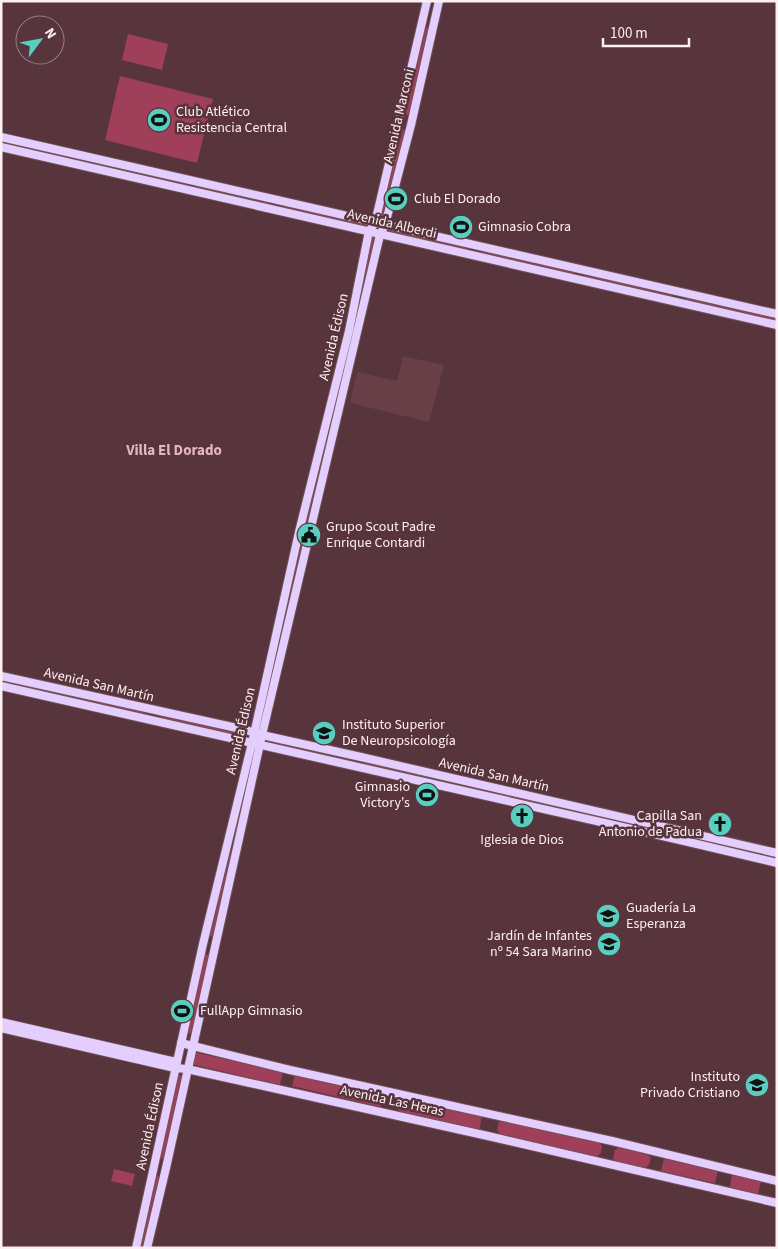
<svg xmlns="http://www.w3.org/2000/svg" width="778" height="1249" viewBox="0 0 778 1249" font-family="'Source Sans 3',sans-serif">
  <rect width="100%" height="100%" fill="#58343c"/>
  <!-- built -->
  <path fill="#683e47" d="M403,356L444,365L429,422L350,403L357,372L397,381Z"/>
  <!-- green -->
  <g fill="#9f3f5a">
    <path d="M426,27L430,28L409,116L404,114Z"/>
    <path d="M128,34L168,44L162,70L122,60Z"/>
    <path d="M120,76L213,99L197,163L105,140Z"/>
    <path d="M402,129L406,130L383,219L379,218Z"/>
    <path d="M1,140L67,155L66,159L1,144Z"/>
    <path d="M95,161L167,178V182L94,166Z"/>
    <path d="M209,186L268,200L267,204L208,190Z"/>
    <path d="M284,205L366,223L365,227L283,208Z"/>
    <path d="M388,229L468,246L467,251L387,233Z"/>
    <path d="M372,237H375L357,323L355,322Z"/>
    <path d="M483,249L574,270L573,274L482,253Z"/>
    <path d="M585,274L672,295L671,299L584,279Z"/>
    <path d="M687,296L777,317V321L686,300Z"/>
    <path d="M350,339L353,340L332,425L328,424Z"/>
    <path d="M325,436L329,437L310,523L305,522Z"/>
    <path d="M300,539L305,540L285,626L281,625Z"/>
    <path d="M276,641L281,642L262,728L257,727Z"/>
    <path d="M1,679L43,688L42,692L1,683Z"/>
    <path d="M59,692L143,711V714L58,696Z"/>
    <path d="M160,716L245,734L244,738L160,719Z"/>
    <path d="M266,741L354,761L353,765L265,745Z"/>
    <path d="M252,750L255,751L236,838L233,837Z"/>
    <path d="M364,762L453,782L452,787L363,767Z"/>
    <path d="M470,785L552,804L551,808L469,789Z"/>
    <path d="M573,811L669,831L668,835L572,814Z"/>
    <path d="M692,836L777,856V860L691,840Z"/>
    <path d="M229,851L233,852L213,937L210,936Z"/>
    <path d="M204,954L209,955L192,1034L187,1033Z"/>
    <path d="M194,1052L283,1072L280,1085L191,1064Z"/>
    <path d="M295,1074L383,1094L381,1107L292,1086Z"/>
    <path d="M178,1075L182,1076L164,1159L159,1158Z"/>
    <path d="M404,1099L482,1116L479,1131L403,1114L398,1110L400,1101Z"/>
    <path d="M505,1119L598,1141L602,1146L601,1153L596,1157L501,1135L497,1130L499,1122Z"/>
    <path d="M619,1147L648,1155L651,1158L649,1165L645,1168L616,1162L613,1158L615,1150Z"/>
    <path d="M664,1158L718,1170L715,1183L661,1171Z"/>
    <path d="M114,1169L135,1174L132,1186L111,1181Z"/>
    <path d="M732,1174L761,1181L758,1194L730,1188Z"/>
    <path d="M155,1175L159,1176L144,1248H138Z"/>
  </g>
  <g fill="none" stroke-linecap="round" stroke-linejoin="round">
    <!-- major casing -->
    <g stroke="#735259" stroke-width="10">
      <g id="major">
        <path d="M1,137L777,314"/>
        <path d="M1,147L777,325"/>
        <path d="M1,676L246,730L262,735L361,757L777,853"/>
        <path d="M1,686L680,840L777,863"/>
        <path d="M1,1022L176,1062"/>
        <path d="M1,1028L175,1068L187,1069L488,1136L777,1203"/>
        <path d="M181,1043L290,1070L612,1141L777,1181"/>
        <path d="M136,1248L203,944L252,743L299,532L349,331L369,231L375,223L427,1"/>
        <path d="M147,1248L166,1168L262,735L380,235L385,225L411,125L439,1"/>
      </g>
    </g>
    <!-- major -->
    <use href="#major" stroke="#e3cefd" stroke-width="8"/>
  </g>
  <!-- icons -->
  <defs>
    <g id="stadium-disc" transform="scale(1.25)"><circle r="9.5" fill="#58cec1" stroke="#58343c"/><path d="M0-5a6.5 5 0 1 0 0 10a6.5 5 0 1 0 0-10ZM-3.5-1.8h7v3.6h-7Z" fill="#111"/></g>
    <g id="civic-disc" transform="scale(1.25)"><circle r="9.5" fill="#58cec1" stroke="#58343c"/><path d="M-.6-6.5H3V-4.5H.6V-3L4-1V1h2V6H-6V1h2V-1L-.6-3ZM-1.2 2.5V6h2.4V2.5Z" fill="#111"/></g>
    <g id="university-disc" transform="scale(1.25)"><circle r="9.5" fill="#58cec1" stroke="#58343c"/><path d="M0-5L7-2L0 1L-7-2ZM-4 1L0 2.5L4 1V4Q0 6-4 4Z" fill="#111"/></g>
    <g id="church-disc" transform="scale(1.25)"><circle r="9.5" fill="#58cec1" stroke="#58343c"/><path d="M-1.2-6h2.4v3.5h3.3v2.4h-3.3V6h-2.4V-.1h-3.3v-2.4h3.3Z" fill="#111"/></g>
    <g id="school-disc" transform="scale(1.25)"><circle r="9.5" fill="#58cec1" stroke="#58343c"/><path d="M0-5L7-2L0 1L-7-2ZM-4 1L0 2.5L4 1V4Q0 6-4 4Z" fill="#111"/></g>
  </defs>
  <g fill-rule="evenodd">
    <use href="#stadium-disc" x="159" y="120"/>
    <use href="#stadium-disc" x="396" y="199"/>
    <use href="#stadium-disc" x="461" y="227"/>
    <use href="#civic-disc" x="309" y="535"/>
    <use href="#university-disc" x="324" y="733"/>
    <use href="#stadium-disc" x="427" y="795"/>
    <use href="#church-disc" x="522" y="816"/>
    <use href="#church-disc" x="720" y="824"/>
    <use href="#school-disc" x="608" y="916"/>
    <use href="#school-disc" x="609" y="944"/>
    <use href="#stadium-disc" x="182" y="1011"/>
    <use href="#school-disc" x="757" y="1085"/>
  </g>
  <g text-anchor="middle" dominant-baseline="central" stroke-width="5" stroke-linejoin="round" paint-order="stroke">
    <!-- poi labels -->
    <g font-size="14" fill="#feeff2" stroke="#58343c" text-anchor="start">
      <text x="176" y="112">Club Atlético<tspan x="176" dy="16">Resistencia Central</tspan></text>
      <text x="414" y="199">Club El Dorado</text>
      <text x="478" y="227">Gimnasio Cobra</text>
      <text x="326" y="527">Grupo Scout Padre<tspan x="326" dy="16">Enrique Contardi</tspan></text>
      <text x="342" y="725">Instituto Superior<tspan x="342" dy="16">De Neuropsicología</tspan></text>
      <text x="410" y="787" text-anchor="end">Gimnasio<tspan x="410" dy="16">Victory's</tspan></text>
      <text x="702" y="816" text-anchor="end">Capilla San<tspan x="702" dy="16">Antonio de Padua</tspan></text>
      <text x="522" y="840" text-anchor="middle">Iglesia de Dios</text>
      <text x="626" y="908">Guadería La<tspan x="626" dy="16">Esperanza</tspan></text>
      <text x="592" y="936" text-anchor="end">Jardín de Infantes<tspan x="592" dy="16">nº 54 Sara Marino</tspan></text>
      <text x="200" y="1011">FullApp Gimnasio</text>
      <text x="740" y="1077" text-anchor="end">Instituto<tspan x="740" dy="16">Privado Cristiano</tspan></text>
    </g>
    <!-- street labels -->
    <g font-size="14" fill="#feeff2" stroke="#58343c">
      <text transform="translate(399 116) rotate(-77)">Avenida Marconi</text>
      <text transform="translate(392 224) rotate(13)">Avenida Alberdi</text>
      <text transform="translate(334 337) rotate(-77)">Avenida Édison</text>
      <text transform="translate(99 685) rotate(13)">Avenida San Martín</text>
      <text transform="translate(241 731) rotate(-77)">Avenida Édison</text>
      <text transform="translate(494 775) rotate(13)">Avenida San Martín</text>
      <text transform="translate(392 1101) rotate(12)">Avenida Las Heras</text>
      <text transform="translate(150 1126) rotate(-78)">Avenida Édison</text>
    </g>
    <!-- neighbourhood labels -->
    <g font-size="15" font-weight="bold" fill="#e3b7c0" stroke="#58343c">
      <text x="174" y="450">Villa El Dorado</text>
    </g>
  </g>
  <!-- border -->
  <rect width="778" height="1249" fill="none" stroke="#feeff2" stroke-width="5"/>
  <!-- north arrow -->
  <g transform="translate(40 40) rotate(58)"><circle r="24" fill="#58343c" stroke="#9a7f85"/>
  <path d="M0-4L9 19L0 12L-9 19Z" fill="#58cec1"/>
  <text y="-8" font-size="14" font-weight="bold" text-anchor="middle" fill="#feeff2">N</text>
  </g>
  <!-- scale -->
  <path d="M603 38v8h86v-8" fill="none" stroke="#feeff2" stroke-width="2.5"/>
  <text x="610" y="38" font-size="15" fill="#feeff2" stroke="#58343c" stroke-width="4" paint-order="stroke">100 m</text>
</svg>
